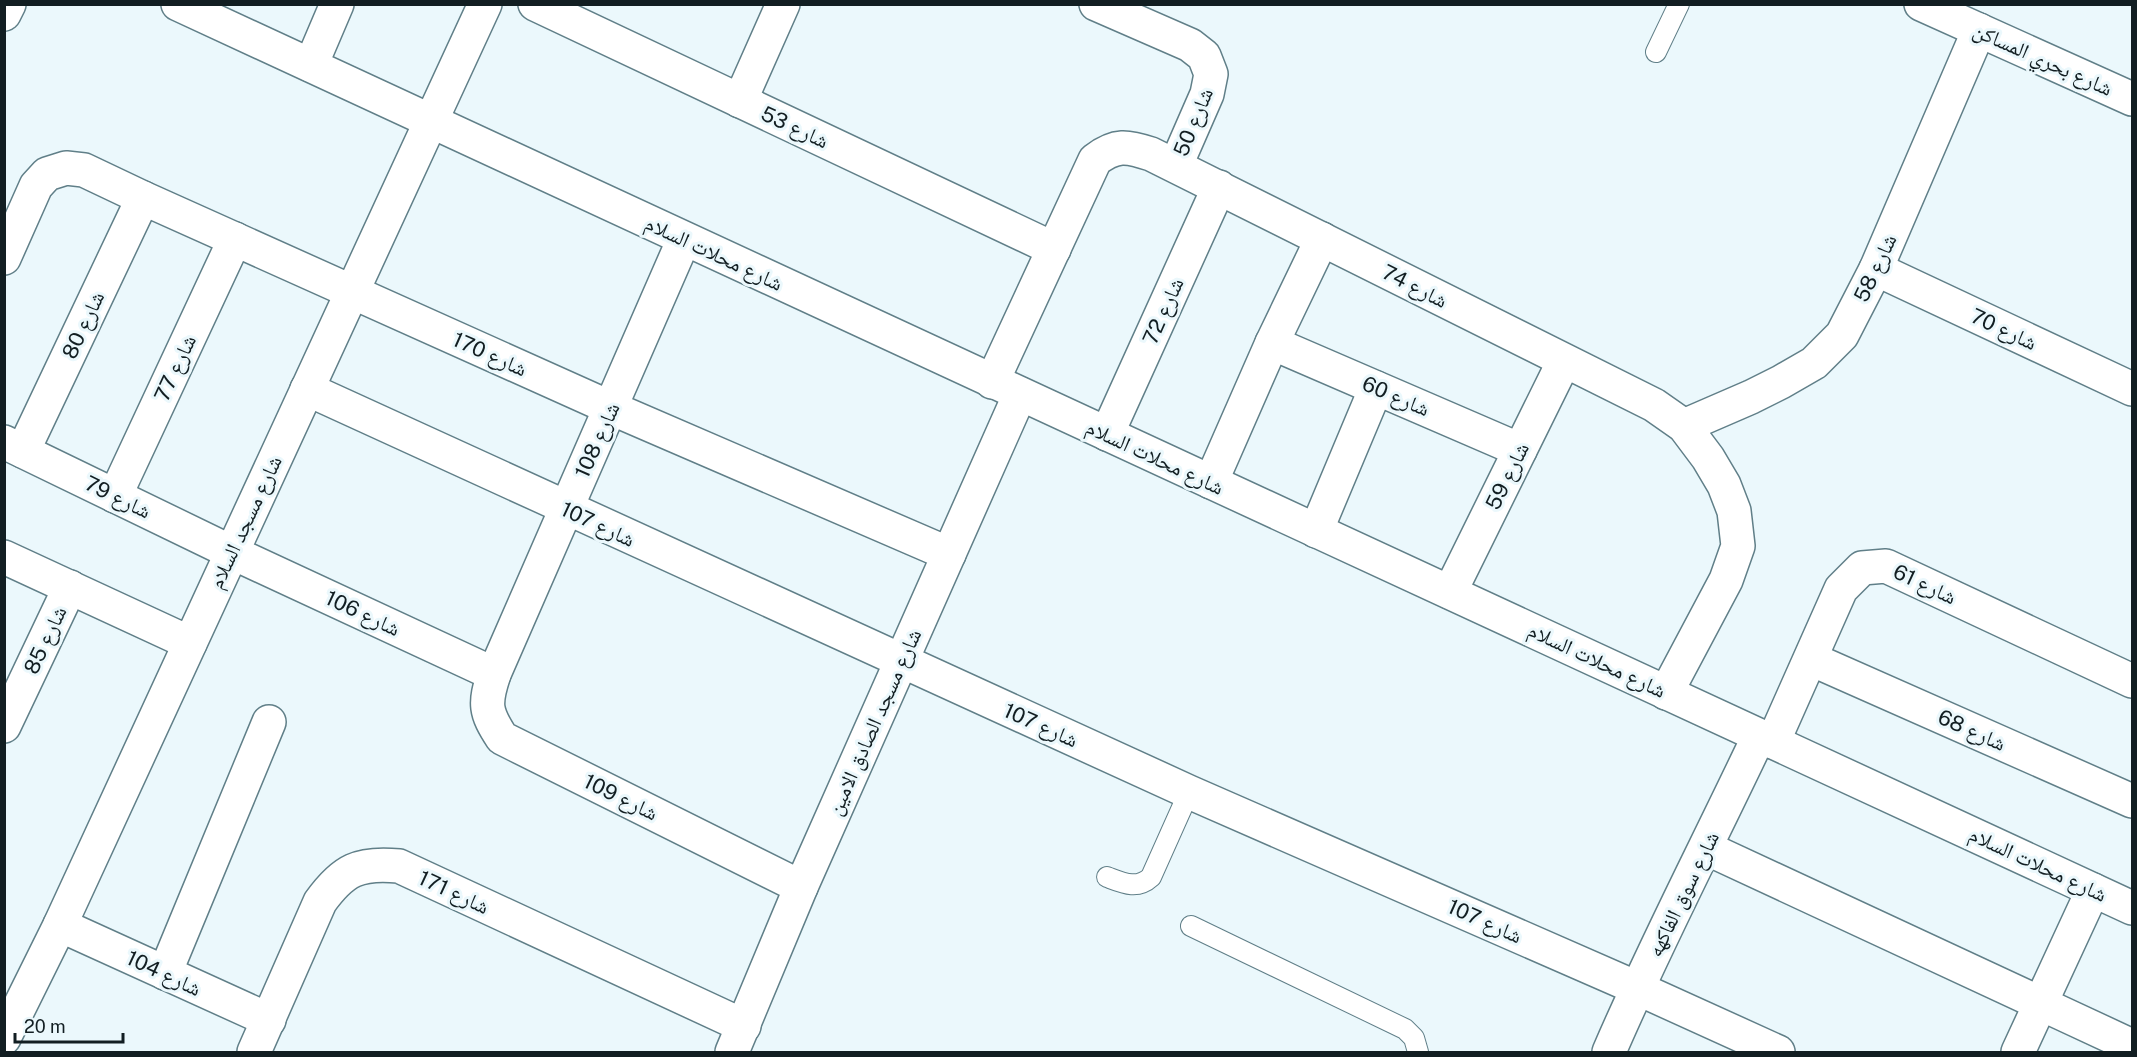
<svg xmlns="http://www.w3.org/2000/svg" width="2137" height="1057" viewBox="0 0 2137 1057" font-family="'Public Sans','Noto Naskh Arabic',sans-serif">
  <rect width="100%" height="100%" fill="#ebf8fc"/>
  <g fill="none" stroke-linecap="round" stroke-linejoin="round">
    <!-- lane casing -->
    <g stroke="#607f88" stroke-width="22">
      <g id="lane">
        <path d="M1656,52L1679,4"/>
        <path d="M1107,877C1123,883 1137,890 1151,877L1189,792"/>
        <path d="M1191,926L1405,1029L1414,1038L1418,1052"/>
      </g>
    </g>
    <!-- street casing -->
    <g stroke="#607f88" stroke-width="36">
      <g id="street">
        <path d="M178,4L2132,908"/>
        <path d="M535,4L1054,249"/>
        <path d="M1096,4L1190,45L1204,56L1211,74L1207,94L1176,165"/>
        <path d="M1921,4L2132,99"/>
        <path d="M311,65L337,4"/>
        <path d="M740,101L783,4"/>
        <path d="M684,239L494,674C484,704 485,712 502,738L801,887"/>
        <path d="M4,258L36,186L47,174L66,168L84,170L143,198L611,408L949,554"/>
        <path d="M1876,269L2132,389"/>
        <path d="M1272,343L1520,450"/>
        <path d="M992,382L1095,160C1116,144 1127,146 1151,154L1654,405L1684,426L1708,458L1724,485L1734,511L1738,546L1726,580L1666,693"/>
        <path d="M307,389L1189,792L1637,988L1778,1052"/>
        <path d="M1684,426L1751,397L1781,382L1814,363L1842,335L1876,269L1979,30"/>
        <path d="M1107,434L1219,187"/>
        <path d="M4,442L231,552L494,674"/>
        <path d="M23,451L143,198"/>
        <path d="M1211,482L1272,343L1322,239"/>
        <path d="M115,496L235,239"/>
        <path d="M1316,531L1376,388"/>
        <path d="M4,557L190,643"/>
        <path d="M1450,592L1564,361"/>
        <path d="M1811,659L2132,801"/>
        <path d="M4,726L70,587"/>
        <path d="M1773,742L1841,589L1862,568L1886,566L2132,681"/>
        <path d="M1706,848L2132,1046"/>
        <path d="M60,925L269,1020"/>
        <path d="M165,973L269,722"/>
        <path d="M4,1038L60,925L485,4"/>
        <path d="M254,1052L320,902C343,870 359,862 399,866L744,1026"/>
        <path d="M732,1052L801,887L1020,394"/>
        <path d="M1609,1052C1655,945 1709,842 1759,736"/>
        <path d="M2018,1052L2093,890"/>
      </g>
    </g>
    <!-- secondary casing -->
    <g stroke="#607f88" stroke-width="36">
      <path id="secondary" d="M4,14L9,4"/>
    </g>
    <!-- lane -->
    <use href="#lane" stroke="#fff" stroke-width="20"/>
    <!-- street -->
    <use href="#street" stroke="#fff" stroke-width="33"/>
    <!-- secondary -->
    <use href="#secondary" stroke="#fff" stroke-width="33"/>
  </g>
  <g text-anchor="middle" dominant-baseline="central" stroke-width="6" stroke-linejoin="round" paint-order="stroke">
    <!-- street labels -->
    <g font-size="21" fill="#121e22" stroke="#ebf8fc">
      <text transform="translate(2043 59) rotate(24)">شارع بحري المساكن</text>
      <text transform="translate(1193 122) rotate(-68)">شارع 50</text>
      <text transform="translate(795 127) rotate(25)">شارع 53</text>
      <text transform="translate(714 253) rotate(25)">شارع محلات السلام</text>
      <text transform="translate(1875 268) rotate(-65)">شارع 58</text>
      <text transform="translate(1415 286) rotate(27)">شارع 74</text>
      <text transform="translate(1163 311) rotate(-66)">شارع 72</text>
      <text transform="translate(83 325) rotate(-65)">شارع 80</text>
      <text transform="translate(2004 329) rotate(25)">شارع 70</text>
      <text transform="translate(490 354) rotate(24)">شارع 170</text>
      <text transform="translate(175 368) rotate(-65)">شارع 77</text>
      <text transform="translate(1396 396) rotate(23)">شارع 60</text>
      <text transform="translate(597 440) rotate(-66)">شارع 108</text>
      <text transform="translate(1155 457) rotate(25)">شارع محلات السلام</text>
      <text transform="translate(1507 476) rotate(-64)">شارع 59</text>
      <text transform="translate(118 497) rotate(26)">شارع 79</text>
      <text transform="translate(245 522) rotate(-65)">شارع مسجد السلام</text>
      <text transform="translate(598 524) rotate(25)">شارع 107</text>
      <text transform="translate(1925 584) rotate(25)">شارع 61</text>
      <text transform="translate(363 613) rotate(25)">شارع 106</text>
      <text transform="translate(45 640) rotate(-65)">شارع 85</text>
      <text transform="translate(1597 660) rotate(25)">شارع محلات السلام</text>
      <text transform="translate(874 722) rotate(-66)">شارع مسجد الصادق الامين</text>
      <text transform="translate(1041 725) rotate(24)">شارع 107</text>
      <text transform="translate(1972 730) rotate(24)">شارع 68</text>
      <text transform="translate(621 797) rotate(26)">شارع 109</text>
      <text transform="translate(2038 864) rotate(25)">شارع محلات السلام</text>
      <text transform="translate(454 892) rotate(25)">شارع 171</text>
      <text transform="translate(1683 894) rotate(-64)">شارع سوق الفاكهه</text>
      <text transform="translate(1485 921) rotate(24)">شارع 107</text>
      <text transform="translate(164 973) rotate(25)">شارع 104</text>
    </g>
  </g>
  <!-- border -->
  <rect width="2137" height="1057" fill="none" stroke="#121e22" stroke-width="12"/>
  <!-- scale -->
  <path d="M15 1033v9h108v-9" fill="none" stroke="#121e22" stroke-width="3"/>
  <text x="24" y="1033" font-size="18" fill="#121e22" stroke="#ebf8fc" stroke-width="4.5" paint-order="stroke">20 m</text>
</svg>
